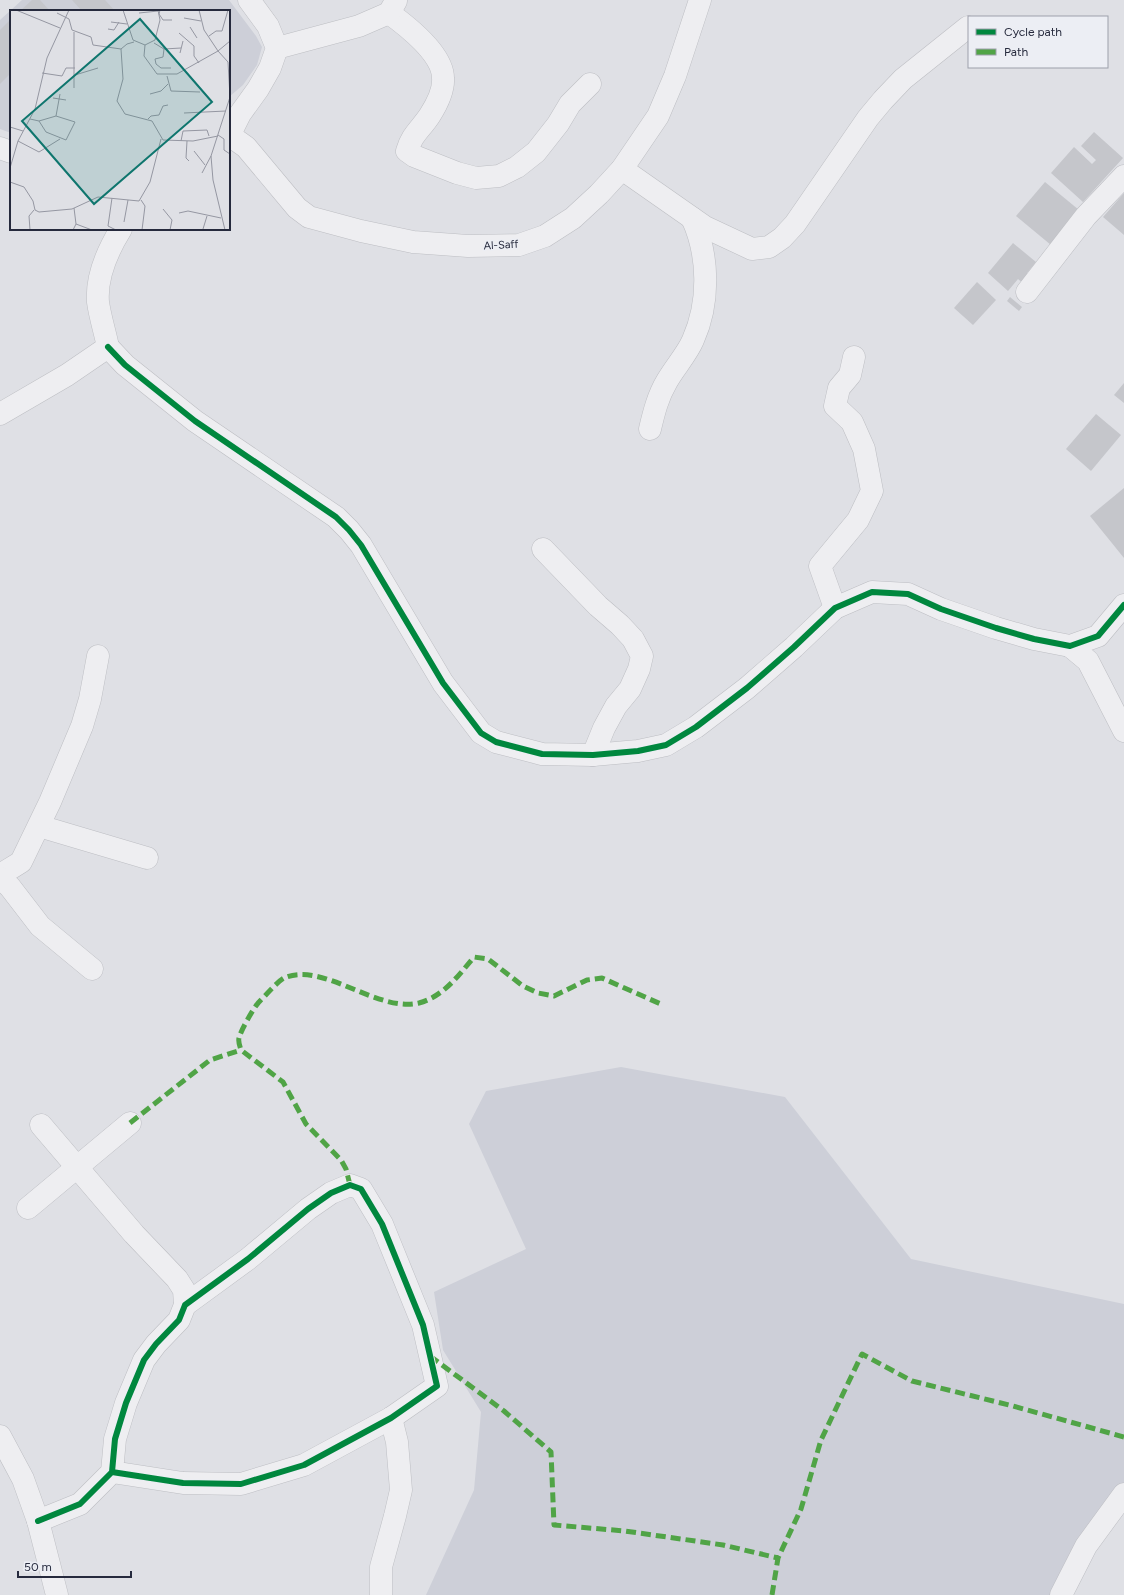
<svg xmlns="http://www.w3.org/2000/svg" width="1124" height="1595" viewBox="0 0 1124 1595" font-family="Figtree,sans-serif">
  <rect width="100%" height="100%" fill="#dfe0e5"/>
  <!-- built -->
  <g fill="#cdcfd8">
    <path d="M22,0H229L256,36L262,47L257,65L243,85L229,97V11H11V133L0,129V20Z"/>
    <path d="M621,1067L785,1097L911,1259L1124,1304V1487L1055,1595H426L474,1490L481,1412L443,1350L434,1292L526,1249L469,1124L486,1091Z"/>
  </g>
  <!-- building -->
  <g fill="#c5c6cb">
    <path d="M32,0H40L50,11H20Z"/>
    <path d="M72,0H105L115,11H82Z"/>
    <path d="M11,19V73L0,84V30Z"/>
    <path d="M1094,132L1123,158L1083,202L1051,173L1074,147L1092,164L1096,160L1081,146Z"/>
    <path d="M1045,182L1079,210L1051,245L1016,216Z"/>
    <path d="M1124,193V235L1103,217Z"/>
    <path d="M1013,243L1036,262L1027,273L1031,277L1025,285L1018,279L1008,291L988,273Z"/>
    <path d="M977,282L996,300L973,325L954,308Z"/>
    <path d="M1010,297L1022,307L1019,311L1007,301Z"/>
    <path d="M1124,383V403L1114,395Z"/>
    <path d="M1096,414L1121,435L1091,471L1066,449Z"/>
    <path d="M1124,488V558L1090,516Z"/>
  </g>
  <g fill="none" stroke-linecap="round" stroke-linejoin="round">
    <!-- minor casing -->
    <g stroke="#bdbec3" stroke-width="23">
      <g id="minor">
        <path d="M389,13C407,26 443,54 443,78C444,91 437,104 430,115C421,129 412,134 407,151L414,156L457,173L476,178L499,176L517,167L536,152L558,124L570,104L590,84"/>
        <path d="M277,48L359,26L389,13L396,1"/>
        <path d="M230,134L240,114L258,89L270,68L277,48L268,26L249,0"/>
        <path d="M229,135L246,147L297,208L309,217L361,231L413,242L468,246L519,245L545,236L573,218L599,194L622,169L658,116L675,76L700,0"/>
        <path d="M0,148L11,152"/>
        <path d="M622,169L705,227L752,249L769,247L782,238L795,224L868,118L883,100L903,79L968,27"/>
        <path d="M1027,292L1086,216L1124,176"/>
        <path d="M108,347L125,365L195,421L336,517L349,530L361,545L443,683L481,733L496,742L542,754L593,755L638,751L666,745L696,727L747,688L794,647L835,608L872,592L908,594L941,609L996,628L1034,639L1070,646L1098,636L1124,605"/>
        <path d="M0,414L67,375L108,347C105,332 100,317 98,302C96,276 108,250 121,229"/>
        <path d="M650,429C654,412 658,396 667,381C675,367 687,354 693,340C710,302 709,255 692,218"/>
        <path d="M543,549L598,606L620,625L633,639L642,656L639,669L630,689L616,706L604,728L593,755"/>
        <path d="M835,608L820,566L858,520L872,491L864,449L852,422L835,406L839,388L850,375L854,357"/>
        <path d="M1070,646L1088,661L1124,731"/>
        <path d="M39,826L147,858"/>
        <path d="M0,875L21,862L50,802L82,726L90,699L98,656"/>
        <path d="M0,878L10,887L40,926L92,969"/>
        <path d="M41,1125L134,1234L177,1279L184,1290L185,1305"/>
        <path d="M28,1208L130,1123"/>
        <path d="M0,1436L23,1479L38,1521L57,1595"/>
        <path d="M38,1521L80,1504L112,1472L115,1439L126,1403L144,1360L156,1344L179,1320L185,1305L248,1259L308,1209L331,1193L350,1185L361,1189L382,1224L423,1325L437,1386L391,1418L304,1465L241,1484L183,1483L112,1472"/>
        <path d="M381,1595V1567L395,1516L401,1490L397,1442L391,1418"/>
        <path d="M1061,1595L1086,1546L1124,1494"/>
      </g>
    </g>
    <!-- minor -->
    <use href="#minor" stroke="#eeeef1" stroke-width="22"/>
    <!-- quiet -->
    <g stroke="#50a446" stroke-width="5" stroke-dasharray="10 5" stroke-linecap="butt">
      <path d="M130,1123L210,1060L241,1050"/>
      <path d="M350,1185L346,1169L341,1160L306,1124L283,1082L241,1050C240,1047 238,1041 239,1038C240,1032 255,1005 260,1001C266,995 277,982 284,978C323,961 377,1013 419,1003C444,996 458,976 474,957L488,959L523,986L538,993L554,996L587,980L602,978L663,1005"/>
      <path d="M430,1356L504,1411L551,1452L554,1525L625,1531L723,1545L778,1558"/>
      <path d="M772,1595L778,1558L801,1509L821,1440L862,1354L912,1381L1013,1406L1124,1437"/>
    </g>
    <!-- cycleway casing -->
    <g stroke="#eceef4" stroke-width="8">
      <g id="cycleway">
        <path d="M108,347L125,365L195,421L336,517L349,530L361,545L443,683L481,733L496,742L542,754L593,755L638,751L666,745L696,727L747,688L794,647L835,608L872,592L908,594L941,609L996,628L1034,639L1070,646L1098,636L1124,605"/>
        <path d="M38,1521L80,1504L112,1472L115,1439L126,1403L144,1360L156,1344L179,1320L185,1305L248,1259L308,1209L331,1193L350,1185L361,1189L382,1224L423,1325L437,1386L391,1418L304,1465L241,1484L183,1483L112,1472"/>
      </g>
    </g>
    <!-- cycleway -->
    <use href="#cycleway" stroke="#00873e" stroke-width="6"/>
  </g>
  <g text-anchor="middle" dominant-baseline="central" stroke-width="3" stroke-linejoin="round" paint-order="stroke">
    <!-- street labels -->
    <g font-size="11" fill="#262a3d" stroke="#eceef4">
      <text transform="translate(501 245) rotate(-3)">Al-Saff</text>
    </g>
  </g>
  <!-- overview -->
  <g transform="translate(10 10)">
    <rect width="220" height="220" fill="#dfe0e5"/>
    <path fill="none" stroke="#9597a2" stroke-width="1" d="M6,0L50,18M113,0L123,30L135,35L134,46L147,64H167L208,41L218,52L220,87L201,146L203,170L215,220M150,0L149,4L153,10H162M189,0L194,20L208,41L220,31M47,3L59,9L62,20L81,27L83,35L111,39L117,34L124,32M129,3L148,1M174,8L191,11M101,12L117,14M180,17L187,28M98,19L104,20L109,12M64,22V78M169,23L184,36V46L189,53M199,26L206,21H212L218,0M144,33L154,39L171,38M135,35L145,30L150,10L148,0M111,39L113,69L107,91L115,104L142,111L153,130L183,131L208,126M154,39L153,47L145,49L146,54L151,58H161M170,43L173,31M32,63L52,66L56,58H65M65,65L88,58M157,66L161,81L190,82M140,84L151,81L158,74M43,88L56,90M174,103L216,101M46,106L50,84M20,109L29,111L46,106L65,112L56,130L36,122L29,111M138,109L141,106L149,105L153,96L158,95M0,117L13,121M208,125L214,129V140L220,144M8,131L29,142L50,129M171,131L173,121L197,120L199,126M177,131L176,148L179,151M184,141L195,155M0,158L8,131L25,99L37,48L59,0M192,163L201,146M0,172L14,177L23,191L25,200L29,202L62,199L88,187L129,191L140,172L151,129M102,188L98,216L106,220M131,190L135,196L132,220M153,199L162,210L160,220M169,203L178,201L211,208M114,212L118,190M66,214L82,220M193,219L197,206M20,220L19,206L24,200M63,220L66,214L64,198"/>
    <path fill="#0f766e" fill-opacity="0.15" stroke="#0f766e" stroke-width="2" d="M130,9L202,92L84,194L12,111Z"/>
    <rect width="220" height="220" fill="none" stroke="#262a3d" stroke-width="2"/>
  </g>
  <!-- legend -->
  <rect x="968" y="16" width="140" height="52" fill="#eceef4" stroke="#9da0ab"/>
  <rect x="976" y="29" width="20" height="6" fill="#00873e" stroke="#9da0ab"/>
  <text x="1004" y="36" font-size="12" fill="#262a3d">Cycle path</text>
  <rect x="976" y="49" width="20" height="6" fill="#50a446" stroke="#9da0ab"/>
  <text x="1004" y="56" font-size="12" fill="#262a3d">Path</text>
  <!-- scale -->
  <path d="M18 1571v6h113v-6" fill="none" stroke="#262a3d" stroke-width="2"/>
  <text x="24" y="1571" font-size="12" fill="#262a3d" stroke="#eceef4" stroke-width="3" paint-order="stroke">50 m</text>
</svg>
